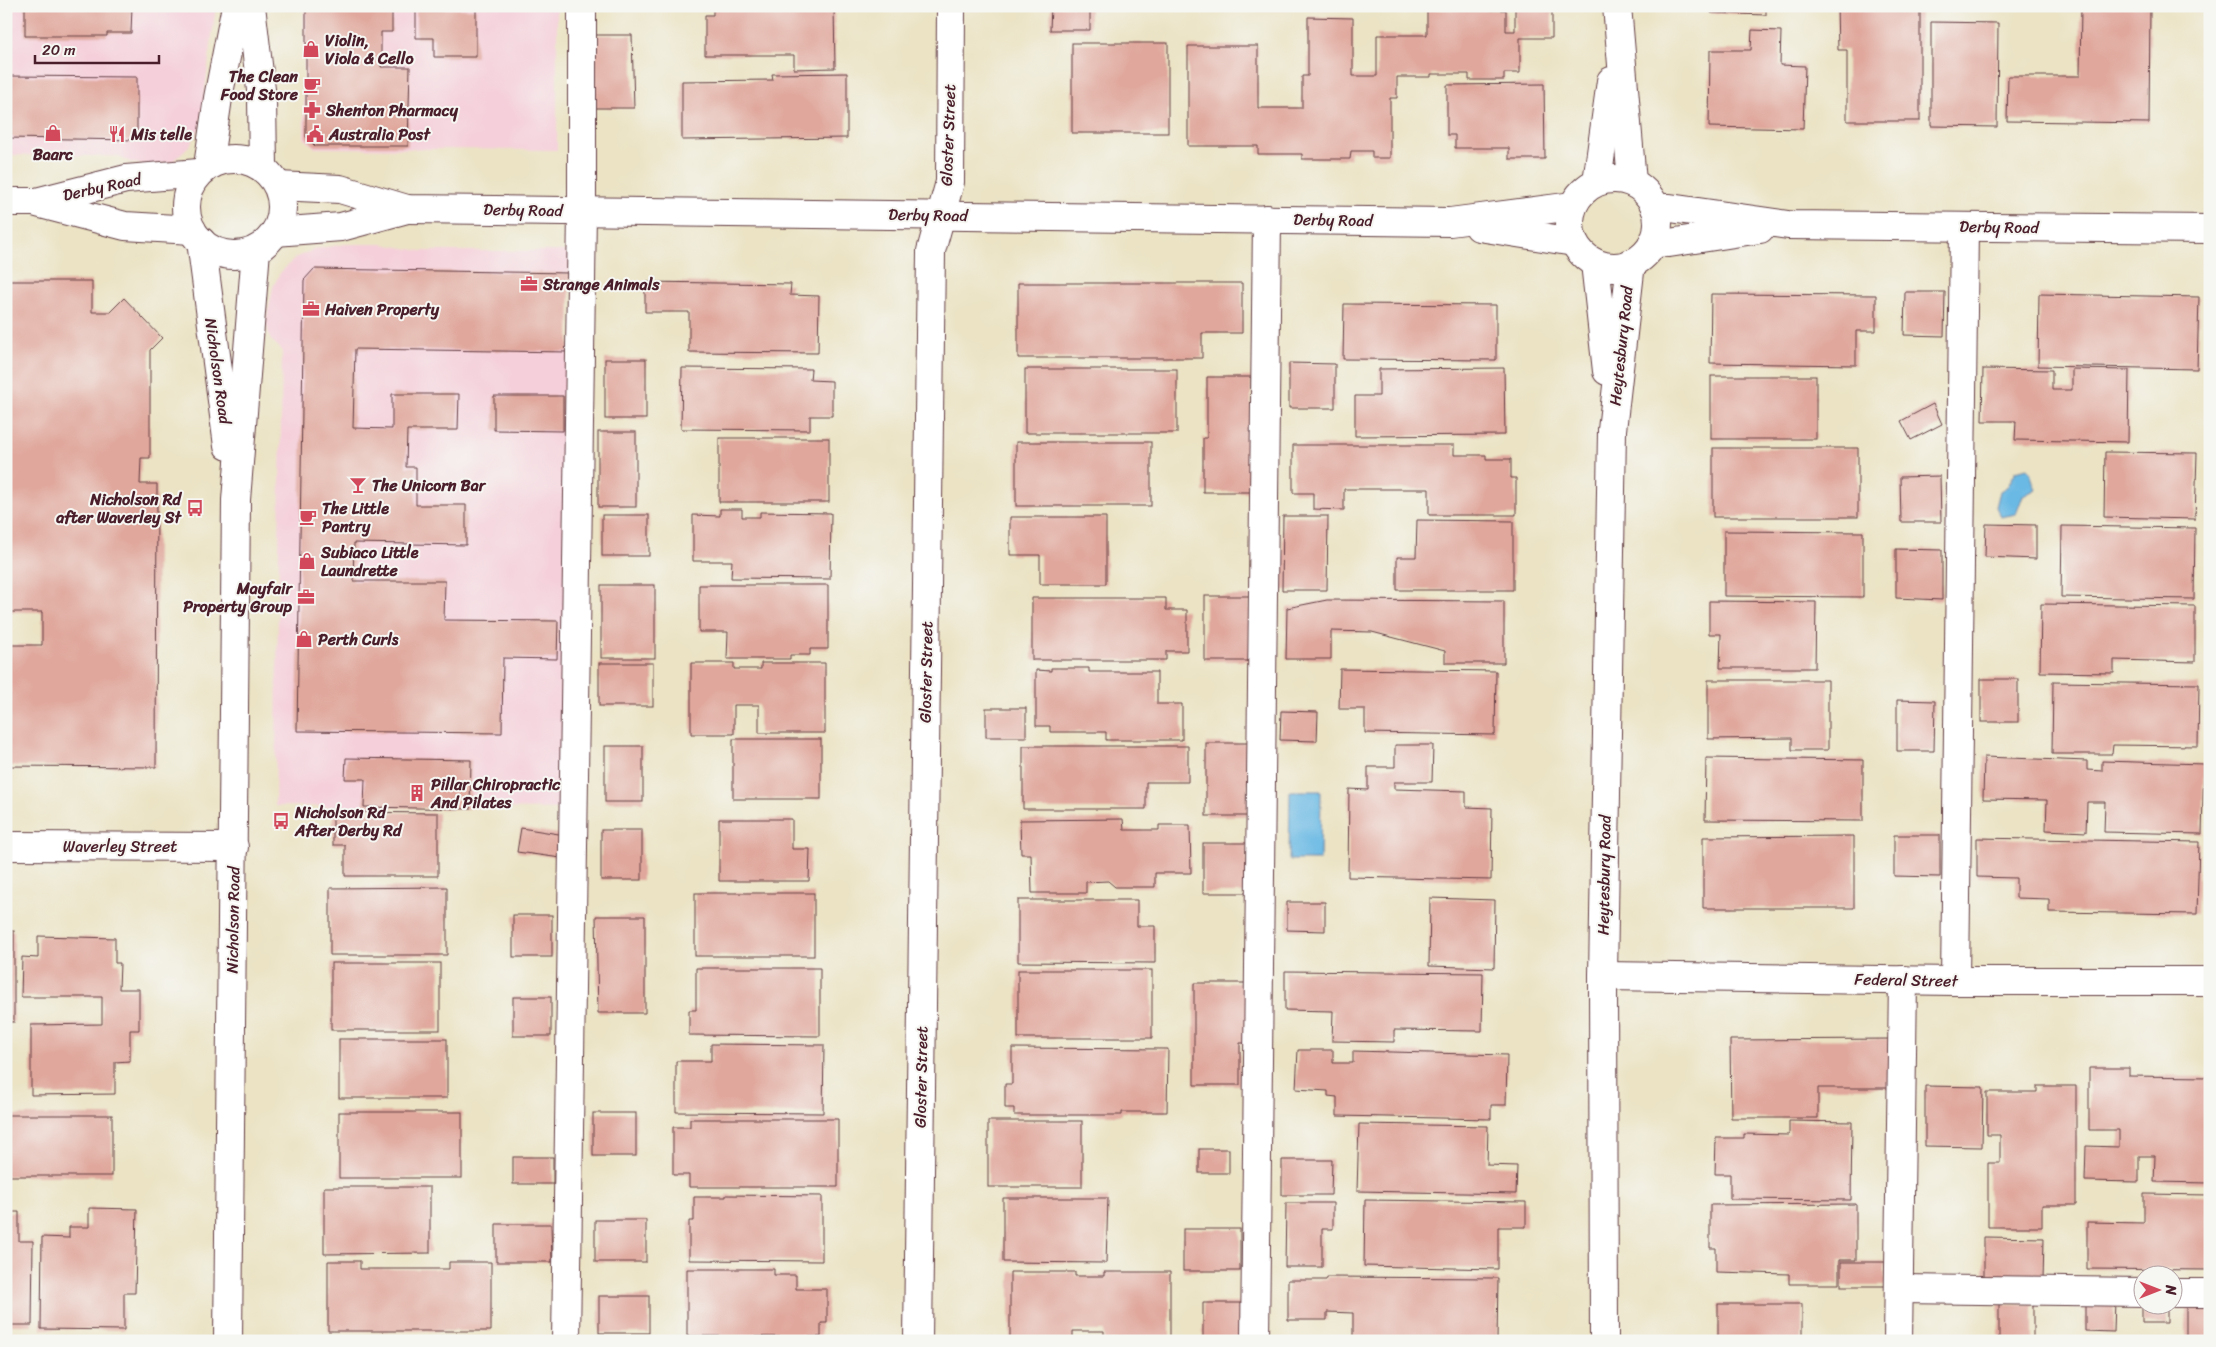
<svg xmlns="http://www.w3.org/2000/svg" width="2216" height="1347" viewBox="0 0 2216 1347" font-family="Sriracha,sans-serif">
  <rect width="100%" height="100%" fill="#f6f6f2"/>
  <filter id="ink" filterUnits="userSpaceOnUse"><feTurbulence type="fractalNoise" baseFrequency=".02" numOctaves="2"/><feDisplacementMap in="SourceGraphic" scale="10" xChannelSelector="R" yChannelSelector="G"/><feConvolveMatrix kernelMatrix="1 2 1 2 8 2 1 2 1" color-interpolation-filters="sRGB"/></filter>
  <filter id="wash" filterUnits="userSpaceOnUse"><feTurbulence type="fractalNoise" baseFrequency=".0096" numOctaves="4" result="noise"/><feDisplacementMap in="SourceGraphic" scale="20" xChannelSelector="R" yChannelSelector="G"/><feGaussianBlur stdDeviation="1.12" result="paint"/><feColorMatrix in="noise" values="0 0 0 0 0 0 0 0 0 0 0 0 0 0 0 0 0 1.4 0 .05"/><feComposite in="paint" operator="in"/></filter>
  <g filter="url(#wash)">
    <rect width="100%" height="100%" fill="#ebe3c4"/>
    <!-- built -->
    <g fill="#f5cfda">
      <path d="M6,6H216L200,127L190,145L172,162L149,165L132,163L117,156L6,155Z"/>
      <path d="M304,6H557V150L315,148L304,138Z"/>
      <path d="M345,244H382L421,251H570L563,809L275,806L282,350L270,339L266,322L273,287L280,273L295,258L315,249Z"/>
    </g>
    <!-- water -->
    <g fill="#6ab9e4" stroke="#5a6c88">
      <path d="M2027,468C2032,475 2032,481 2036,489L2023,496L2016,514L2001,517L1996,507L2000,491L2008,486L2016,471Z"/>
      <path d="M1290,791H1321L1320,860H1289Z"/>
    </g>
    <g id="blocks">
      <!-- building -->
      <g fill="#e0a79c">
        <path d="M25,6H132L131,33H107V36H25Z"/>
        <path d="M306,6H392V32H381V67H410L408,146H315L306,137Z"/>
        <path d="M713,6H834L835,68L794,69V55H705V15H713Z"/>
        <path d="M1051,6H1090V30H1050Z"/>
        <path d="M1515,6H1552V38H1520V73H1504V80H1469V74H1431V77H1397V98H1390V158H1372V151H1351L1350,159H1302V154H1258V146H1188V46H1258V108H1302V76H1308V17L1353,18V76H1377V35H1427V9L1506,10V31H1515Z"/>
        <path d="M1711,6H1766V15L1711,13Z"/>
        <path d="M1837,6H1920V121H1847V50H1838Z"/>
        <path d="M2081,6H2150L2149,123L2007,121L2008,76H2080Z"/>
        <path d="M416,8L476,9V57H434V38H416Z"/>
        <path d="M1931,22L1998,23L1997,127L1931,126Z"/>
        <path d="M1752,30L1781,31L1780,65L1805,66L1803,129L1709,127L1710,50H1751Z"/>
        <path d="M595,35H632L634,108H595Z"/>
        <rect x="1072" y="43" width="96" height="90"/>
        <path d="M847,73V138L682,140V81L773,80L772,74Z"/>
        <path d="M6,76L137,77V140L6,138Z"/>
        <path d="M1544,84L1545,159H1509V148H1455V135H1447V85Z"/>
        <path d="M314,269L570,273L569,352L355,349L353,428L392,429V394H459L458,430H407L406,467H416V505H466V545L354,543L353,581H445L444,620L558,621L557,659L503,658L502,733L297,731L304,280Z"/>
        <path d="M6,281H92V312H110L124,298L162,338L150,350V458H141L140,484H157L156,767L6,766V645H42V612H10L6,607Z"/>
        <path d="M645,282L791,284L790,295L819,296L818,353L689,352V312H645Z"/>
        <path d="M1018,283H1242V333H1202V358H1018Z"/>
        <path d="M1905,292H1945L1944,336L1904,335Z"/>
        <path d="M1711,294L1876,295V331H1856V365L1710,363Z"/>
        <path d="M2039,294L2199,297L2197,369L2038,366Z"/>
        <path d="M1344,304L1496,305V360L1343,359Z"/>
        <rect x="605" y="359" width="41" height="60"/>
        <path d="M1289,363L1335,364V408H1289Z"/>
        <path d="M682,368L811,369L810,380L832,381V416H810V430L681,429Z"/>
        <path d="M1504,368L1505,435L1355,436V396H1379V369Z"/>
        <rect x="1025" y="369" width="152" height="64"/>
        <path d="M1983,369L2052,370V390H2072V369L2129,370L2128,442L2015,440L2016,421H1982Z"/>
        <rect x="1711" y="376" width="105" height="63"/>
        <path d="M1207,377H1251V492H1203V438H1207Z"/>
        <path d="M494,396H563V431L494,430Z"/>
        <path d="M1933,404L1942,424L1911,440L1901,421Z"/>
        <rect x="598" y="432" width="38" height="75"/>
        <rect x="719" y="438" width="110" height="64"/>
        <rect x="1016" y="442" width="135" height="64"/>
        <path d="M1293,445H1454V455H1486V459H1511V478H1516V515H1429V489H1344V510L1313,509V493H1293Z"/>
        <rect x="1713" y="448" width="145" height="69"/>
        <path d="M2105,452L2197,453L2195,519L2104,517Z"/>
        <path d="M1940,476L1941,522H1901L1900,477Z"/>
        <path d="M720,509H742V517H760V512L831,513L830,579L731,578L732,561H693V515L720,516Z"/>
        <rect x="602" y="515" width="47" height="41"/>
        <path d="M1283,516H1328L1327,590H1282Z"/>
        <path d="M1010,517H1106V584H1040V555H1010Z"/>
        <path d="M1417,520L1513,521V590H1397V557H1416Z"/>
        <path d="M1986,524L2036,525V559L1985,557Z"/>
        <path d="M2062,526L2195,528L2194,599L2061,597Z"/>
        <path d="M1724,531L1863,532V597L1724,596Z"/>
        <path d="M1896,549L1942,550V600L1896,598Z"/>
        <rect x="601" y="585" width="54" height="73"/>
        <path d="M699,585H828V649H810V655H790V659H727L728,632H699Z"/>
        <rect x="1205" y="596" width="45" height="65"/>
        <path d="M1032,598H1166V610H1187V651H1166V660H1032Z"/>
        <path d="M1327,600L1504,601V663H1445V651L1372,632L1331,631V659H1286L1287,608Z"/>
        <path d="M1709,601L1816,602L1815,668H1720L1721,634H1709Z"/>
        <path d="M2041,604L2195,606V662L2114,660V673L2040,672Z"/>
        <rect x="599" y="663" width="54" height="43"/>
        <path d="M691,663H734V669H761V663H825V733H759V705H734V734H691Z"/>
        <path d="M1051,668H1089V672H1157V704H1182V740H1106V732H1050V726H1036V670L1051,671Z"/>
        <path d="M1340,669L1496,671L1495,735L1365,733V709H1339Z"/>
        <rect x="1981" y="679" width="37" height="43"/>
        <path d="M1708,680H1828V750H1792V738L1708,739Z"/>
        <path d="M2053,682L2199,684L2198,746L2113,745L2112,754H2052Z"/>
        <path d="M1897,700L1935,701L1934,751H1897Z"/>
        <rect x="986" y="708" width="40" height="29"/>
        <path d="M1281,711L1318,712L1317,741L1280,740Z"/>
        <rect x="733" y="739" width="88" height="60"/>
        <rect x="1206" y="743" width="42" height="73"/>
        <path d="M1395,745H1433L1432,782H1394V789L1466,791V807L1492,808L1491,880L1348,877L1349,789L1368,790V767H1395Z"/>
        <rect x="605" y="746" width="38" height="56"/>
        <path d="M1023,746H1188V782H1146V809H1023Z"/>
        <path d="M1984,757L2087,761V770L2102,771V761L2204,764L2202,834L2104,832L2105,802H2087L2086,832L2046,830L2047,800L1983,799Z"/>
        <path d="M346,758L471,760L470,809L364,807L365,779H345Z"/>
        <path d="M1706,758L1863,760V821L1705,820Z"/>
        <path d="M333,812L438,813V876H345V845H333Z"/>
        <path d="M719,819H792V849H810L809,881H719Z"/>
        <path d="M1123,819L1124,830H1159V825H1190L1191,873H1155V887H1115L1108,881L1086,882V893H1032L1031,854H1021L1020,820Z"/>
        <path d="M521,828L565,835L561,858L517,852Z"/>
        <rect x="601" y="830" width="41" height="50"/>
        <path d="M1894,835H1940V877L1894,876Z"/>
        <path d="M1854,836V908H1703V837Z"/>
        <path d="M1977,838L2199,842L2197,914L2049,912V899L2016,898V878L1977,877Z"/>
        <rect x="1203" y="843" width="44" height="50"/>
        <path d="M447,887V955H330V888Z"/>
        <rect x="695" y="893" width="119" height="63"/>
        <path d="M1430,898L1495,900L1494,968L1429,966Z"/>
        <path d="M1018,900H1137V926H1155V963L1018,962Z"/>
        <path d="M1287,902H1325V931L1287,930Z"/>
        <rect x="513" y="915" width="39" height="42"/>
        <path d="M596,916H645V1013H598Z"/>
        <rect x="6" y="931" width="8" height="91"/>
        <path d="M38,936L115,938V963H120L119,989H139V1030H130V1061L115,1062V1094L31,1095V1025L102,1024V997H21L22,957L38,958Z"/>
        <rect x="331" y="963" width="109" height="67"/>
        <path d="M696,968H820V1036L689,1035V1010H696Z"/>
        <rect x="1018" y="970" width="134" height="68"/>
        <path d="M1285,971L1483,973L1482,1031L1394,1030V1042L1332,1041L1333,1011L1285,1010Z"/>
        <path d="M1194,983H1249V1043H1240V1085H1194Z"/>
        <rect x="513" y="997" width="38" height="39"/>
        <rect x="339" y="1039" width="108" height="59"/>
        <path d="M1891,1039V1088H1818V1118H1731L1730,1040Z"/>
        <path d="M711,1044L824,1045L823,1113L676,1112V1061H711Z"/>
        <path d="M1012,1048L1168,1049L1167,1112H1122V1115H1014V1108H1005V1084H1012Z"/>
        <path d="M1298,1050H1333V1063H1353V1051L1507,1055L1506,1105H1491V1119L1337,1116V1097L1328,1096V1091L1296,1089Z"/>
        <path d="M2089,1068H2129V1076L2210,1077V1183L2154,1182L2155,1156H2139V1182L2085,1181L2086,1146L2119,1147V1130H2089Z"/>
        <path d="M1925,1086L1983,1087L1982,1147L1925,1146Z"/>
        <path d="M2037,1086H2076V1205H2042V1227H1988V1163H2000V1135H1987V1092H2037Z"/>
        <rect x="339" y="1112" width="123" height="66"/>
        <rect x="593" y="1113" width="43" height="43"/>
        <rect x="6" y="1115" width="106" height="61"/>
        <path d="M690,1119H838V1187H689V1175H673V1127H690Z"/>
        <rect x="988" y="1121" width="94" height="66"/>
        <path d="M1789,1121L1852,1122L1851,1200L1730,1199V1174H1715L1716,1138H1744V1134L1789,1135Z"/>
        <path d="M1359,1124L1488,1126L1487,1165L1517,1166L1516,1194L1357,1191Z"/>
        <rect x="1199" y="1149" width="30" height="24"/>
        <rect x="513" y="1157" width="40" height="27"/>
        <path d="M1282,1160H1332L1331,1195H1282Z"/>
        <path d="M324,1187H430V1253L324,1254Z"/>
        <path d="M2144,1194L2210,1195V1270L2087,1269V1222L2144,1223Z"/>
        <path d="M726,1195L822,1196V1261L689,1260V1221H694V1197H726Z"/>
        <path d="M1003,1198H1108L1106,1263L1003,1262Z"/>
        <path d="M1365,1200L1526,1202V1227H1498V1269L1364,1266Z"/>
        <path d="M1286,1203H1333V1229H1322V1267H1285Z"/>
        <path d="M1856,1204V1260H1839V1284H1789V1274L1716,1272V1248H1710V1205Z"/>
        <path d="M89,1208L137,1209L135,1293H124V1330L41,1329L42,1237L69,1238V1227H89Z"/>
        <path d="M6,1212H19V1241H33L32,1325H6Z"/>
        <rect x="595" y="1220" width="51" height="42"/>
        <path d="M496,1224H551L552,1262H496Z"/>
        <rect x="1183" y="1229" width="57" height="42"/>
        <path d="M1984,1237L2044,1238L2043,1280L1984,1279Z"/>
        <path d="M328,1261H360V1269H449V1262H491V1331H328Z"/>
        <rect x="1841" y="1262" width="44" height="24"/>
        <path d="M687,1269H774V1275H796V1289H827V1323H821V1337L687,1336Z"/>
        <path d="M1010,1272H1075V1276H1104V1272H1170V1341H1104V1331H1073V1341H1010Z"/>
        <path d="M1327,1277L1498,1278L1497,1341H1353V1313L1327,1312V1320H1288V1280H1326Z"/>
        <rect x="599" y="1296" width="50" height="37"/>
        <path d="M2085,1299H2115L2114,1332L2085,1331Z"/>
        <path d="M2142,1301L2144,1304H2167V1323H2142Z"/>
        <rect x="2186" y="1302" width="24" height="39"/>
        <rect x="1203" y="1303" width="39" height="38"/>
        <rect x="1718" y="1304" width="84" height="37"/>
        <rect x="1999" y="1304" width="34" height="37"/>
      </g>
    </g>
  </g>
  <g filter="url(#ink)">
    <use href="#blocks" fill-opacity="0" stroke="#623c42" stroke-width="1"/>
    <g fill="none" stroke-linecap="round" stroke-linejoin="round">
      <!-- minor casing -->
      <g stroke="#623c42" stroke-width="30">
        <g id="minor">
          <path d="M1617,6L1632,182"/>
          <circle cx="1614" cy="223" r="44"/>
          <path d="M1597,182L1611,81"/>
          <path d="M278,186L340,189L407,209L1450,222L1573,206"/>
          <path d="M6,202H36L126,179L199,173"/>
          <path d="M37,203L125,226L192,230"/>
          <path d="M1655,208H1670L1788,225L2210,229"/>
          <path d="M1479,227L1574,242"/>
          <path d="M275,232L341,227L407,209"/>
          <path d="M1653,242L1669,243L1760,229"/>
          <path d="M1595,263L1607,371"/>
          <path d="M6,846L234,847"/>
          <path d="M1603,976L1955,981H2210"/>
          <path d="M1955,981L1964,227"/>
          <path d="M1899,1289L2144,1292"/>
          <path d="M2174,1293H2210"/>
          <path d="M566,1341L582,211V6"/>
          <path d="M918,1341L931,251L950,182L951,6"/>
          <path d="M1255,1341L1267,219"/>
          <path d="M1604,1341L1603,976L1612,430L1631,263"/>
          <path d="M1898,1341L1903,980"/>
        </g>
      </g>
      <!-- major casing -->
      <g stroke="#623c42" stroke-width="30">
        <g id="major">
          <path d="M251,6L262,98L263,168"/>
          <circle cx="234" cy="207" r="48"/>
          <path d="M208,166L218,98L236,6"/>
          <path d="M201,241L228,446"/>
          <path d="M228,1341L236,500L256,250"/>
        </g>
      </g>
      <!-- minor -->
      <use href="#minor" stroke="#fff" stroke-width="28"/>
      <!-- major -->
      <use href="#major" stroke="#fff" stroke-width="28"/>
    </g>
  </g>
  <!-- icons -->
  <defs>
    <g id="shop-bare" transform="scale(1.35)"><path d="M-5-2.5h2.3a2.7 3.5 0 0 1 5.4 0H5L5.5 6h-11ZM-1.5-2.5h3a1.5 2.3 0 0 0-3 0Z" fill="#d1495b" stroke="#f6f6f2" stroke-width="2.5" paint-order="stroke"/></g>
    <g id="cafe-bare" transform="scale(1.35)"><path d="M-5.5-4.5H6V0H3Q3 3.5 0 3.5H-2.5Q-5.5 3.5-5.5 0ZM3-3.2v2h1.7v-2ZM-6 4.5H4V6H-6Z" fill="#d1495b" stroke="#f6f6f2" stroke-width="2.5" paint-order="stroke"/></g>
    <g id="pharmacy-bare" transform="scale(1.35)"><path d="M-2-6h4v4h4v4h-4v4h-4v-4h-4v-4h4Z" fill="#d1495b" stroke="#f6f6f2" stroke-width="2.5" paint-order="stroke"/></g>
    <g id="restaurant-bare" transform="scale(1.35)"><path d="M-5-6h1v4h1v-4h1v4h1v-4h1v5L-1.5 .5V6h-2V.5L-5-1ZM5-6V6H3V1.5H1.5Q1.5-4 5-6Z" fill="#d1495b" stroke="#f6f6f2" stroke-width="2.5" paint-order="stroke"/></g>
    <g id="civic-bare" transform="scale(1.35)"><path d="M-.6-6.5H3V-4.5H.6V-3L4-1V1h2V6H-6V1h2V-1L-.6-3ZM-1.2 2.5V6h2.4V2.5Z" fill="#d1495b" stroke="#f6f6f2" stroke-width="2.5" paint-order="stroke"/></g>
    <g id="office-bare" transform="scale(1.35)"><path d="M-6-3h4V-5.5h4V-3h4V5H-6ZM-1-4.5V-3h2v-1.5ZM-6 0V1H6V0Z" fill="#d1495b" stroke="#f6f6f2" stroke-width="2.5" paint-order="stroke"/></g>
    <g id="bar-bare" transform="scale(1.35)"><path d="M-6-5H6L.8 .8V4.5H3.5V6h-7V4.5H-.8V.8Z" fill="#d1495b" stroke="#f6f6f2" stroke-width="2.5" paint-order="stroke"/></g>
    <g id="bus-bare" transform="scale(1.35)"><path d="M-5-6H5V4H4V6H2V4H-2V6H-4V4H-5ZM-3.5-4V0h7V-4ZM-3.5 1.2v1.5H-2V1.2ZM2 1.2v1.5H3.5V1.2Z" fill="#d1495b" stroke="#f6f6f2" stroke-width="2.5" paint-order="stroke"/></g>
    <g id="building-bare" transform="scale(1.35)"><path d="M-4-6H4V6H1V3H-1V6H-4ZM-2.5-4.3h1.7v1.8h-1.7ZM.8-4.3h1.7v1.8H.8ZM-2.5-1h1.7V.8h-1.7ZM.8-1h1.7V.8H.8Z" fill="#d1495b" stroke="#f6f6f2" stroke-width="2.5" paint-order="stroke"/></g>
  </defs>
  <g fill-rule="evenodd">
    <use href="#shop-bare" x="311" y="49"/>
    <use href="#cafe-bare" x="312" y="85"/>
    <use href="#pharmacy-bare" x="312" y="110"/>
    <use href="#shop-bare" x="53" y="133"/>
    <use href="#restaurant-bare" x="117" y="134"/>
    <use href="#civic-bare" x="315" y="134"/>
    <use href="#office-bare" x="529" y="284"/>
    <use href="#office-bare" x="311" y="309"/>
    <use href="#bar-bare" x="358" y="485"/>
    <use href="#bus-bare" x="195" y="508"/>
    <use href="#cafe-bare" x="308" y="517"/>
    <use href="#shop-bare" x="307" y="561"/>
    <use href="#office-bare" x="306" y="597"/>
    <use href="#shop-bare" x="304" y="639"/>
    <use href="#building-bare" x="417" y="793"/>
    <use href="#bus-bare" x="281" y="821"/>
  </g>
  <g text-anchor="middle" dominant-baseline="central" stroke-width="4" stroke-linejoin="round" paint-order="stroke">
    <!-- poi labels -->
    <g font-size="16" font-weight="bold" fill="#4a1f2b" stroke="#f6f6f2" text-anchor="start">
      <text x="325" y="40">Violin,<tspan x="325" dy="18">Viola &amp; Cello</tspan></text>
      <text x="298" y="76" text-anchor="end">The Clean<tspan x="298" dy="18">Food Store</tspan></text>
      <text x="326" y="110">Shenton Pharmacy</text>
      <text x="131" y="134">Mis telle</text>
      <text x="329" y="134">Australia Post</text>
      <text x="53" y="154" text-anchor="middle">Baarc</text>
      <text x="543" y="284">Strange Animals</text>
      <text x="325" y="309">Haiven Property</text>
      <text x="372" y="485">The Unicorn Bar</text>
      <text x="181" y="499" text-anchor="end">Nicholson Rd<tspan x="181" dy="18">after Waverley St</tspan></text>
      <text x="322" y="508">The Little<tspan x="322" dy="18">Pantry</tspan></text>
      <text x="321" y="552">Subiaco Little<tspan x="321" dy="18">Laundrette</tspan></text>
      <text x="292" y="588" text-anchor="end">Mayfair<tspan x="292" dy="18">Property Group</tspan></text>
      <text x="318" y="639">Perth Curls</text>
      <text x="431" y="784">Pillar Chiropractic<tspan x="431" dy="18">And Pilates</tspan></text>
      <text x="295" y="812">Nicholson Rd<tspan x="295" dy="18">After Derby Rd</tspan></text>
    </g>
    <!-- street labels -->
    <g font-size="16" fill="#4a1f2b" stroke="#f6f6f2">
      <text transform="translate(948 135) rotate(-88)">Gloster Street</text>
      <text transform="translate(102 187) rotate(-12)">Derby Road</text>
      <text transform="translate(523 210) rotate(1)">Derby Road</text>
      <text transform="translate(928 215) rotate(1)">Derby Road</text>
      <text transform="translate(1333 220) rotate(1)">Derby Road</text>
      <text transform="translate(1999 227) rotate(1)">Derby Road</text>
      <text transform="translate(1621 346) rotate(-84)">Heytesbury Road</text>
      <text transform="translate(218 371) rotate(82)">Nicholson Road</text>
      <text transform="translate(926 672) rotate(-89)">Gloster Street</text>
      <text x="120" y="846">Waverley Street</text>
      <text transform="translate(1604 875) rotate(-89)">Heytesbury Road</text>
      <text transform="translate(233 920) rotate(-89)">Nicholson Road</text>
      <text transform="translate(1906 980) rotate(1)">Federal Street</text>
      <text transform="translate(921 1077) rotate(-89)">Gloster Street</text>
    </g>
  </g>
  <!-- margin -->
  <rect width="2216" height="1347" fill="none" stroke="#f6f6f2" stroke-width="25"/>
  <!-- north arrow -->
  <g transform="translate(2158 1290) rotate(90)"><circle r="24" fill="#f6f6f2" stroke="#b1a0a2"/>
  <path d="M0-4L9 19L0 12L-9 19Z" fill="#d1495b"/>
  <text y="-8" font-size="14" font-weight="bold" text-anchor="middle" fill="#4a1f2b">N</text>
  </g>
  <!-- scale -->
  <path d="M35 55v8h124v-8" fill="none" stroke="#4a1f2b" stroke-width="2.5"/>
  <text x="42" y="55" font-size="15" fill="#4a1f2b" stroke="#f6f6f2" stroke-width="4" paint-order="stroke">20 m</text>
</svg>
